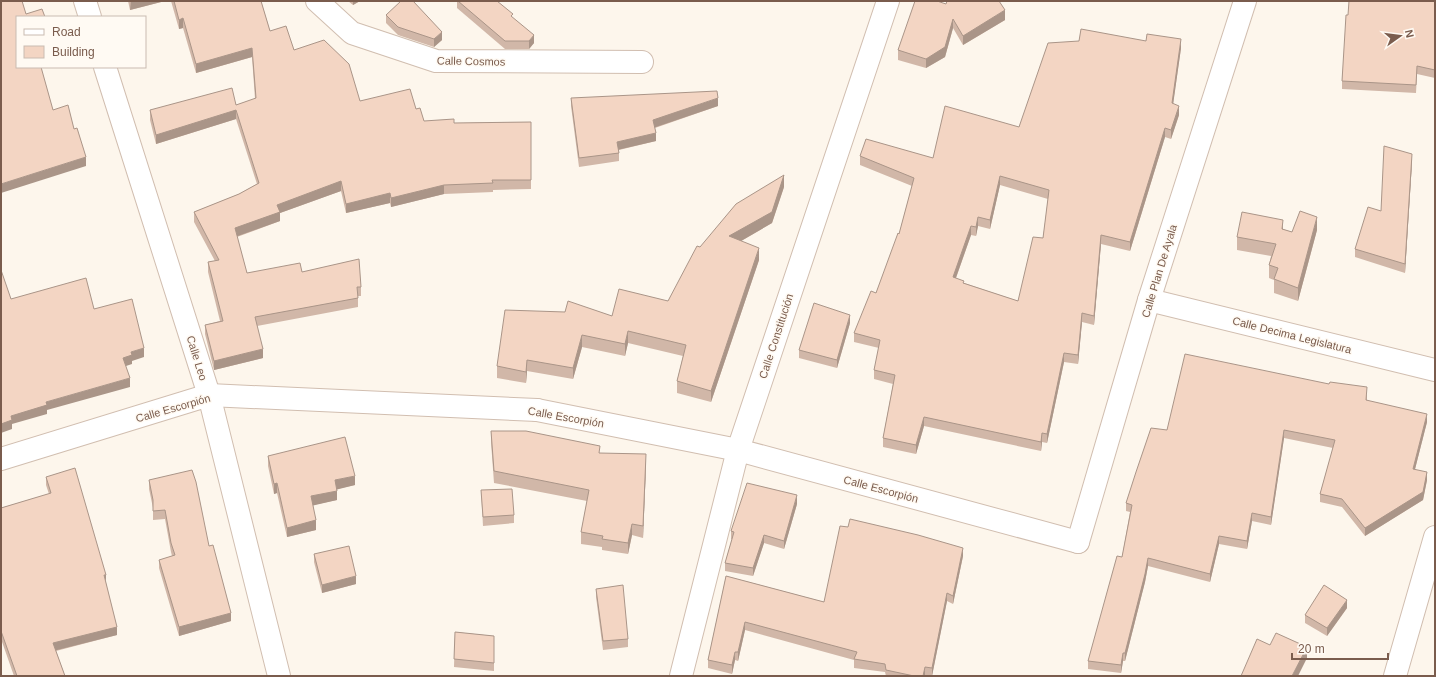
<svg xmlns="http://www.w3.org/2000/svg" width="1436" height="677" viewBox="0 0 1436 677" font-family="Helvetica,sans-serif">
  <rect width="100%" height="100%" fill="#fdf6ec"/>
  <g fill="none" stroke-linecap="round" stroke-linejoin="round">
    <!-- pedestrian casing -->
    <g stroke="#d1beb0" stroke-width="24">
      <path id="pedestrian" d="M209,395L537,410"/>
    </g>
    <!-- minor casing -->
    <g stroke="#d1beb0" stroke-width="24">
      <g id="minor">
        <path d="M85,1L90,17"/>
        <path d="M317,1L352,33L436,61L642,62"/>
        <path d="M105,67L209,395L279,676"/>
        <path d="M1149,300L1435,370"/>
        <path d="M537,410L738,450L1078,542"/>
        <path d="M1,459L209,395"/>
        <path d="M681,676L738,450L888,1"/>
        <path d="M1395,676L1435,537"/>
      </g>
    </g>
    <!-- tertiary casing -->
    <g stroke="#d1beb0" stroke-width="24">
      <path id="tertiary" d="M1078,542L1149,300L1245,1"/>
    </g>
    <!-- pedestrian -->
    <use href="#pedestrian" stroke="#fff" stroke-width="22"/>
    <!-- minor -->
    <use href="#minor" stroke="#fff" stroke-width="22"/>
    <!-- tertiary -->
    <use href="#tertiary" stroke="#fff" stroke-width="22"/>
  </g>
  <!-- wall -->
  <g fill="#d1b7a8" fill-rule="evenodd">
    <path d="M128,1H165L130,10Z"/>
    <path d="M171,1H261L270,31L360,101L416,109L424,121L454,123L531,122V189L493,190V192L444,194L391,207L390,203L346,213L341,191L280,213V221L237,237L247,273L302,272L361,287V296H358V307L257,326L263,358L214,370L205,334V325L220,321L208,272V262L215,261L194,222V212L239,194L257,184L236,119L156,144L150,120V110L236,105L255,99L252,57L196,73L183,28L179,29Z"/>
    <path d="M348,1H360L353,5Z"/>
    <path d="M457,1H497L534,43L529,49H505L457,8Z"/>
    <path d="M1435,1V78L1417,74L1416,93L1342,89V81L1348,15Z"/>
    <path d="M946,4L1005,20L963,45L953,28L945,57L926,68L898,60V50Z"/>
    <path d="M386,15L442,40L434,47L398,35L386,23Z"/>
    <path d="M1181,48L1173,104L1179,115L1171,139L1165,137L1130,251L1101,244L1094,325L1082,322L1078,364L1064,362L1047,443L1042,442L1041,451L924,426L916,454L883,447V438L893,384L874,379V370L879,348L854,342V333L876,293L899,234L912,186L860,165V156L933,158L1019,127ZM1000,185L1048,199L1043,238L1018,301L964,283L956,278L971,235L976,236L978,226L990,229Z"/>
    <path d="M571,98L718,106L655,128L656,141L619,150V161L579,167L571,106Z"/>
    <path d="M1412,162L1405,273L1355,257V249L1381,211Z"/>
    <path d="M784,187L772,223L741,241L759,260L711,402L677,393V381L683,356L628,343L625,356L582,347L573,379L527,371L526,383L497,378V366L612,316L668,301L700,247Z"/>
    <path d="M1283,229L1292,232L1317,230L1298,301L1274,293V280L1269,278V265L1271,256L1237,250V237Z"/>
    <path d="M850,323L837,368L799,358V350Z"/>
    <path d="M1367,395V400L1427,422L1415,469L1427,480L1423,500L1365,536L1342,507L1320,502V494L1333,448L1284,438L1271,525L1252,521L1247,549L1219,544L1210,582L1148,566L1145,582L1125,661H1123L1121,673L1088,669V661L1122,557L1130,512L1126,511V503L1167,430Z"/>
    <path d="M491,431L600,453L646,466L643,538L632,535L628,554L602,550V547L581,544V532L587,501L494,483L491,442Z"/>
    <path d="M268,456L355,485L337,489V500L313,505L316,530L287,537L277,493L274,494L268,466Z"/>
    <path d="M46,477L106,583L117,635L56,651L65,676H14L1,639V508L49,494L46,485Z"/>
    <path d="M149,480L209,546L231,621L179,636L159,568V560L172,556L171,552L165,519L153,520V508L149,489Z"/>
    <path d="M481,490L514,515V523L483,526Z"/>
    <path d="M797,504L784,549L764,543L753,576L725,571V563L732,539H731V531Z"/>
    <path d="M314,554L356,584L322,593L314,562Z"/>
    <path d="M963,556L953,604L947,601L932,676L925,675V676H886L885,672L854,668V660L745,630L738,661L735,660L732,674L708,668V660L726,576L824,602Z"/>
    <path d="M596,589L628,639V647L603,650L596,597Z"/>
    <path d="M1347,608L1327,636L1305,623V615Z"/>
    <path d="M455,632L494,636V671L454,667Z"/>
  </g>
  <!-- shaded-wall -->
  <g fill="#aa9588">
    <path d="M131,1H165L130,10Z"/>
    <path d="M353,1H360L353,5Z"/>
    <path d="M1005,10V20L963,45V36Z"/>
    <path d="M183,18V28L179,29V20Z"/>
    <path d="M953,19V28L945,57L926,68V59Z"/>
    <path d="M442,32V40L434,47V39Z"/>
    <path d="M534,35V43L529,49V41Z"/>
    <path d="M1181,39V48L1172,112V103Z"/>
    <path d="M252,48V57L196,73V64Z"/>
    <path d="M718,98V106L653,128V120Z"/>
    <path d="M1179,106V115L1171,139V130Z"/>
    <path d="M236,110V119L156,144V135Z"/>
    <path d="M1165,128V137L1130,251V242Z"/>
    <path d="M656,133V141L617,150V142Z"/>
    <path d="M1412,154V162L1405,273V264Z"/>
    <path d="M86,157V166L1,193V184Z"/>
    <path d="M784,175V187L772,223L729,248V236Z"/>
    <path d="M1000,176V185L990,229V220Z"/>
    <path d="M341,181V191L280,213V221L235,237V228L277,205Z"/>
    <path d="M444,185V194L391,207V198Z"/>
    <path d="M390,193V203L346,213V204Z"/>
    <path d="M978,217V226L976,236V227Z"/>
    <path d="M1317,217V230L1298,301V288Z"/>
    <path d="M1283,220V233L1282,229Z"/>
    <path d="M971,226V235L953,286V277Z"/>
    <path d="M1101,235V244L1094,325V316Z"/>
    <path d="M759,248V260L711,402V391Z"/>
    <path d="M1082,313V322L1078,364V355Z"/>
    <path d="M850,315V323L837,368V360Z"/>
    <path d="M628,331V343L625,356V344Z"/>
    <path d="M582,335V347L573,379V368Z"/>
    <path d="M144,348V357L132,361V364L123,367V358L131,352Z"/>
    <path d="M263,349V358L214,370V361Z"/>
    <path d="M1064,353V362L1047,443V434Z"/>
    <path d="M527,360V371L526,383V372Z"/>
    <path d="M130,378V387L47,410V414L12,424V429L1,433V424L11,416L46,402Z"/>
    <path d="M1427,414V422L1413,477V469Z"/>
    <path d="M924,417V426L916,454V445Z"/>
    <path d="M1284,430V438L1271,525V517Z"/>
    <path d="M1042,433V442L1041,451V442Z"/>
    <path d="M646,454V466L643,538V526Z"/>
    <path d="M1427,472V480L1423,500L1365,536V528Z"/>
    <path d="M355,476V485L335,490V480Z"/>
    <path d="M277,483V493L274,494V484Z"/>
    <path d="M337,491V500L311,506V496Z"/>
    <path d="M797,495V504L784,549V541Z"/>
    <path d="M1252,513V521L1247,549V541Z"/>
    <path d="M316,520V530L287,537V528Z"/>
    <path d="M632,524V535L628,554V543Z"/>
    <path d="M764,535V543L753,576V568Z"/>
    <path d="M1219,536V544L1210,582V574Z"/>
    <path d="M963,548V556L953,604V596Z"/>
    <path d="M1148,558V566L1145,582L1125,661V653Z"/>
    <path d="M104,575H106V583Z"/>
    <path d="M356,576V584L322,593V585Z"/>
    <path d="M947,593V601L932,676V668Z"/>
    <path d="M1347,600V608L1327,636V628Z"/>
    <path d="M231,613V621L179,636V627Z"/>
    <path d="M745,622V630L738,661V652Z"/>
    <path d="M117,627V635L53,651V643Z"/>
    <path d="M1307,647V658L1298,676H1292Z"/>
    <path d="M735,652V660L732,674V665Z"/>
    <path d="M1123,653V661L1121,673V665Z"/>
    <path d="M925,667V676H923Z"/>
  </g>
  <!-- building -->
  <g fill="#f3d5c3" stroke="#aa9588" fill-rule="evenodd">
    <path d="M1,1H22L26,14L42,9L45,17H17V67H41L53,110L68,105L74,129L77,128L86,157L1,184Z"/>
    <path d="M174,1H261L270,31L286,26L294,50L324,40L349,64L360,101L410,89L416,109L420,108L424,121L454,119V123L531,122V180H492L493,183L444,185L391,198L390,193L346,204L341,181L277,205L280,212L235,228L247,273L300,263L302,272L359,259L361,287H357L358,298L255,317L263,349L214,361L205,325L223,321L208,262L219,260L194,212L239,194L259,183L236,110L156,135L150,110L232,88L236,105L256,98L252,48L196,64L183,18L179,20Z"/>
    <path d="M401,1H413L442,32L434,39L398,27L386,15Z"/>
    <path d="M458,1H497L513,14L511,16L534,35L529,41H505Z"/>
    <path d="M915,1H937L946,4L947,1H999L1005,10L963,36L953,19L945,47L926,59L898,50Z"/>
    <path d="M1349,1H1435V70L1417,66L1416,85L1342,81L1346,15H1348Z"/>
    <path d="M1081,29L1146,41L1147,34L1181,39L1172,103L1179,106L1171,130L1165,128L1130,242L1101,235L1094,316L1082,313L1078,355L1064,353L1047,434L1042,433L1041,442L924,417L916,445L883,438L895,375L874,370L880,340L854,333L871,291L876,293L898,233L899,234L914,178L860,156L866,139L933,158L945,106L1019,127L1048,43L1079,41ZM1000,176L1049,190L1043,238L1033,237L1018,301L963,283L964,281L953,277L971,226L976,227L978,217L990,220Z"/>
    <path d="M717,91L718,98L653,120L656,133L617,142L619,153L579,158L571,98Z"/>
    <path d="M1384,146L1412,154L1405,264L1355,249L1368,207L1381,211Z"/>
    <path d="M784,175L772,212L729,236L759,248L711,391L677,381L686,345L628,331L625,344L582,335L573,368L527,360L526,372L497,366L505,310L565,312L568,301L612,316L619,289L668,301L697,246L700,247L736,204Z"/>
    <path d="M1300,211L1317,217L1298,288L1274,279L1278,268L1269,265L1276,244L1237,237L1242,212L1283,220L1282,229L1292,232Z"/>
    <path d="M1,270L11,299L86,278L94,309L132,299L144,348L131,352L132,355L123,358L130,378L46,402L47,405L11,416L12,420L1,424Z"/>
    <path d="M814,303L850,315L837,360L799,350Z"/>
    <path d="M1185,354L1329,384L1330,382L1367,387L1366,400L1427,414L1413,469L1427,472L1423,492L1365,528L1342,499L1320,494L1335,440L1284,430L1271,517L1252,513L1247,541L1219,536L1210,574L1148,558L1145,574L1125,653H1123L1121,665L1088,661L1117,556L1122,557L1132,505L1126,503L1136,472L1151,428L1167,430Z"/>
    <path d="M491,431H526L600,446L599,453L646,454L643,526L632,524L628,543L602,539L603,536L581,532L589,490L494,471Z"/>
    <path d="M345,437L355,476L335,480L337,491L311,496L316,520L287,528L277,483L274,484L268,456Z"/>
    <path d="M75,468L106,575H104L117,627L53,643L65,676H17L1,631V508L51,493L46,477Z"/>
    <path d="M192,470L196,482L209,546L213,545L231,613L179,627L159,560L175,555L171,543L165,510L153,511V500L149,480Z"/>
    <path d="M747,483L797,495L784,541L764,535L753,568L725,563L734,532L731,531Z"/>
    <path d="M512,489L514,515L483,517L481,490Z"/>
    <path d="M850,519L918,535L963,548L953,596L947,593L932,668L925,667L923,676H914L886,670L885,664L854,659L857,652L745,622L738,652H735L732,665L708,660L726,576L824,602L840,526L848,527Z"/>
    <path d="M349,546L356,576L322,585L314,554Z"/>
    <path d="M623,585L628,639L603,641L596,589Z"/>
    <path d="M1324,585L1347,600L1327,628L1305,615Z"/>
    <path d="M455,632L494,636V663L454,659Z"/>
    <path d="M1276,633L1307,647L1292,676H1241L1257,639L1270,645Z"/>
  </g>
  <g text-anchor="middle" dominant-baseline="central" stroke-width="3" stroke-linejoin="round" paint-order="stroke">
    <!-- street labels -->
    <g font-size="11" fill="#7a5c4d" stroke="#fffaf3">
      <text transform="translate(471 61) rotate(1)">Calle Cosmos</text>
      <text transform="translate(1159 271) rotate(-73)">Calle Plan De Ayala</text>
      <text transform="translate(1292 335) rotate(14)">Calle Decima Legislatura</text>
      <text transform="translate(776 336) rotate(-72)">Calle Constitución</text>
      <text transform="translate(197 358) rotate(73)">Calle Leo</text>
      <text transform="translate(173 408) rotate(-16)">Calle Escorpión</text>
      <text transform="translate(566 417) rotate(10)">Calle Escorpión</text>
      <text transform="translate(881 489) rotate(15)">Calle Escorpión</text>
    </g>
  </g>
  <!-- border -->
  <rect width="1436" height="677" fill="none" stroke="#7a5c4d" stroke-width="4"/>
  <!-- legend -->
  <rect x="16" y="16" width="130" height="52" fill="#fffaf3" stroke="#cabbb1"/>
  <rect x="24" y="29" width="20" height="6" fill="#ffffff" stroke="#cabbb1"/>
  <text x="52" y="36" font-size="12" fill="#7a5c4d">Road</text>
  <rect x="24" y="46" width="20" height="12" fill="#f3d5c3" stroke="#cabbb1"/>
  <text x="52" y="56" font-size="12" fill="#7a5c4d">Building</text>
  <!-- north arrow -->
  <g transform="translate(1400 36) rotate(76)" stroke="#fffaf3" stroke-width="3" paint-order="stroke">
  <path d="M0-3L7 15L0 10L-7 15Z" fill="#7a5c4d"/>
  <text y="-6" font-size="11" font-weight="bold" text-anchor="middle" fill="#7a5c4d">N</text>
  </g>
  <!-- scale -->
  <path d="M1292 653v6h96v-6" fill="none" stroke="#7a5c4d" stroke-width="2"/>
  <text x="1298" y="653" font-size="12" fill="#7a5c4d" stroke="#fffaf3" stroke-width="3" paint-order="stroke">20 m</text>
</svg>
